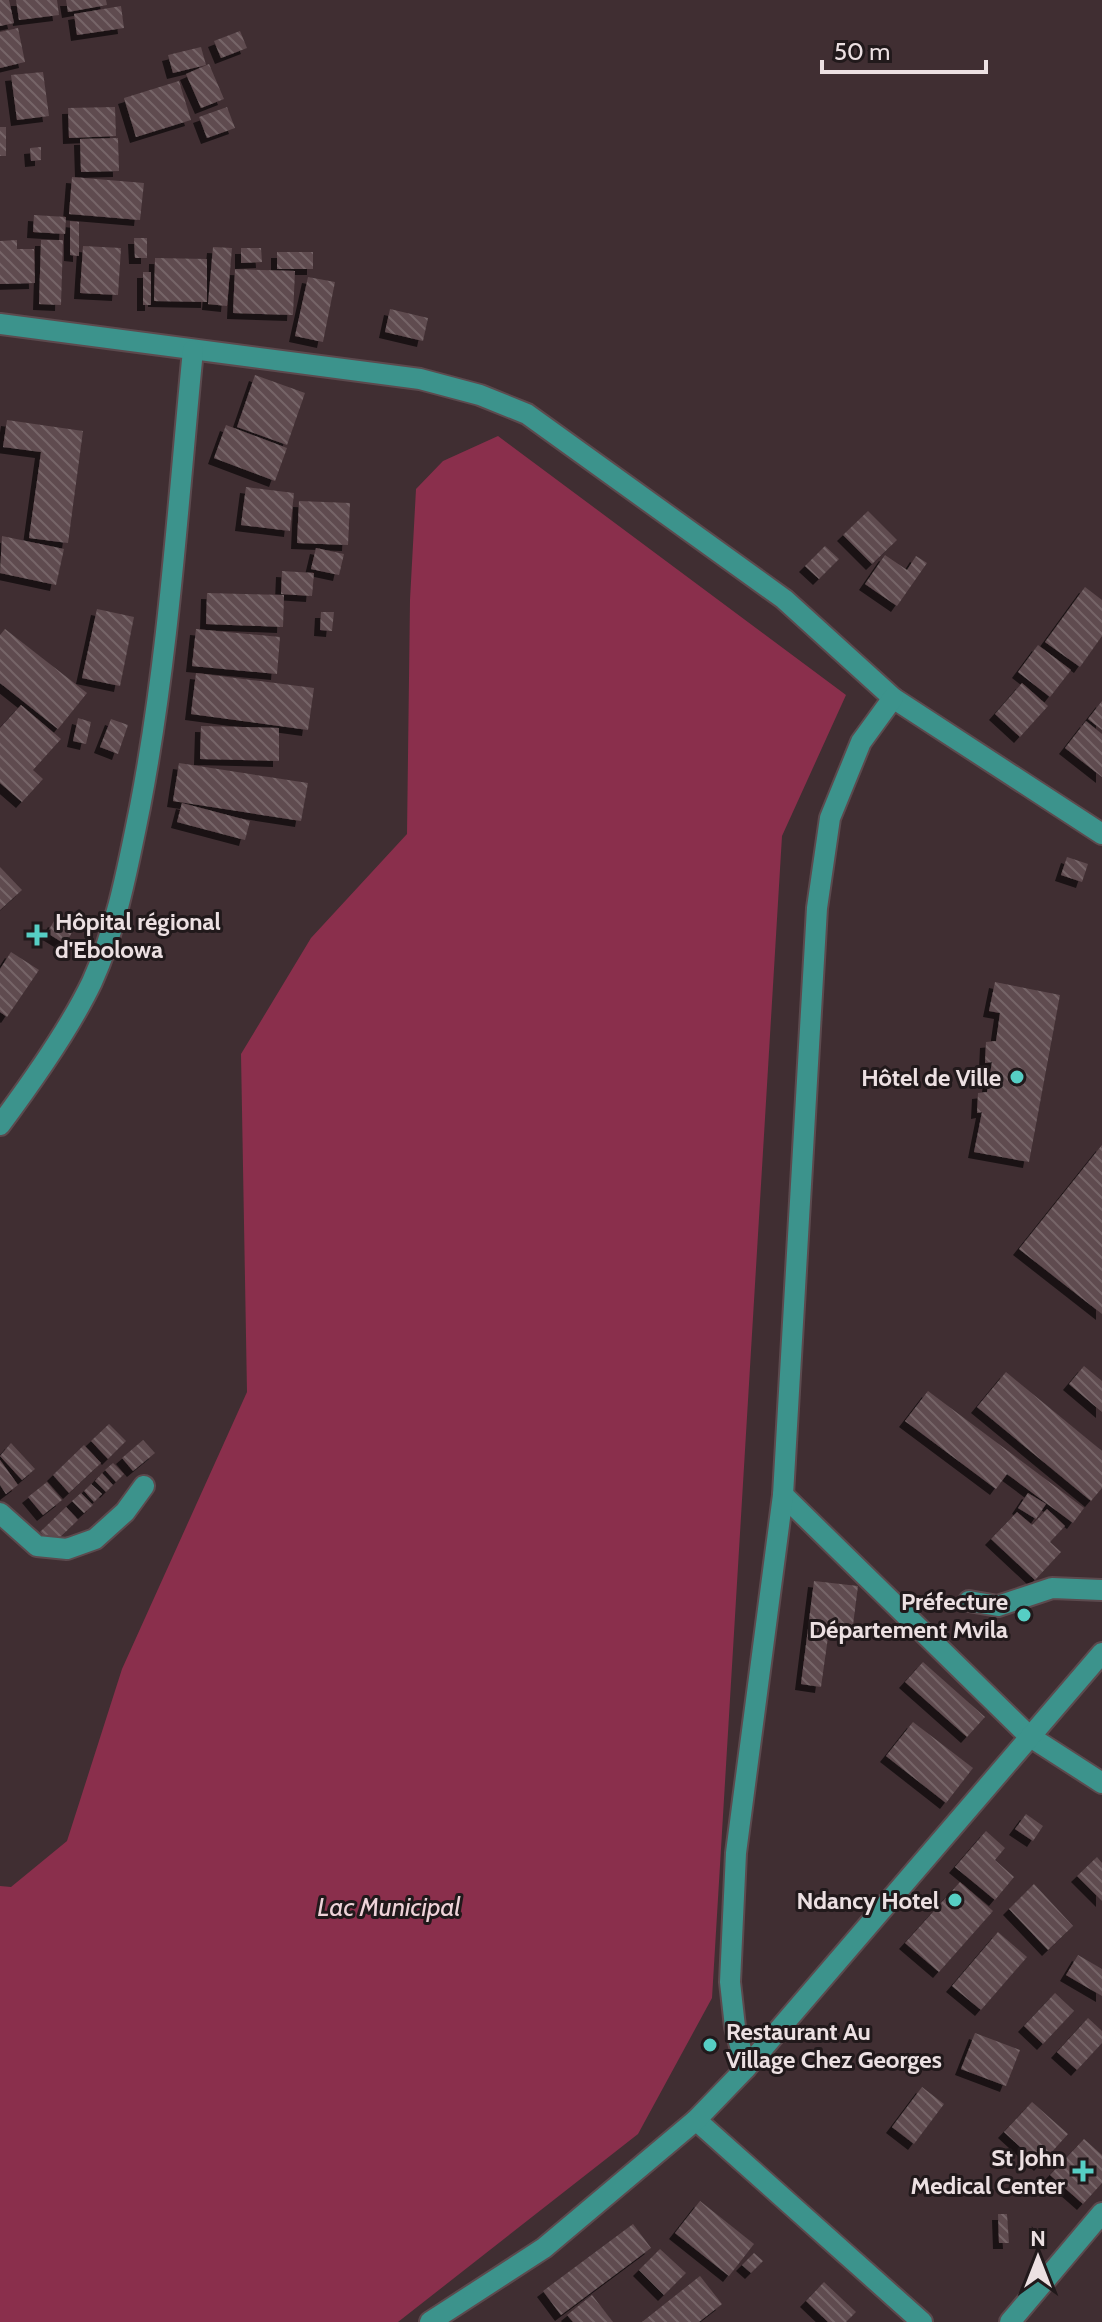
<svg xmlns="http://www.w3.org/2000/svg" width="1102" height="2322" viewBox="0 0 1102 2322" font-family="Cabin,sans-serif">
  <defs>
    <pattern id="building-back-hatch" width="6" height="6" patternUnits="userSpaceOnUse" patternTransform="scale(2)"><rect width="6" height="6" fill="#5f4b4f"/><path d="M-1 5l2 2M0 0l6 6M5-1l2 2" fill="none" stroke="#766568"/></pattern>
    <filter id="shadow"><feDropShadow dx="-6" dy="6" stdDeviation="0" flood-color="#0009"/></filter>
  </defs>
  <rect width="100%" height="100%" fill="#402e32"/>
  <!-- water -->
  <path fill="#8a2f4c" d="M498,436L846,695L782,836L712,1998L638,2134L398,2322H0V1886L11,1887L67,1841L122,1669L247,1392L241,1054L311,938L407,834L410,600L416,489L443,461Z"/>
  <!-- building -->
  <g fill="url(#building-back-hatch)" filter="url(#shadow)">
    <path d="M0,0H9L14,23L0,26Z"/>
    <path d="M16,0H57L59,15L19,20Z"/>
    <path d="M66,0H106L107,5L68,12Z"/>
    <path d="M121,6L124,28L77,35L74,14Z"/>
    <path d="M18,28L25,62L0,68V32Z"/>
    <path d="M240,31L247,48L221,58L214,41Z"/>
    <path d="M201,47L206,65L173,73L168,55Z"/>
    <path d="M209,64L224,99L201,108L186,74Z"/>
    <path d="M43,72L49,116L17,120L11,75Z"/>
    <path d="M179,81L191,120L136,137L124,98Z"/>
    <path d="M115,107L116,136L69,138L68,108Z"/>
    <path d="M227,107L235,128L207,138L199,117Z"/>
    <rect x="0" y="127" width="6" height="29"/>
    <path d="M118,138L119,171L81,172L80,139Z"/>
    <path d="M41,147V160L31,161L30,148Z"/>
    <path d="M72,177L144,183L140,220L69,214Z"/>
    <path d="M34,215L66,217L65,234L33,232Z"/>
    <path d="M70,221L79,222V256L70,255Z"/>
    <path d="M134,238H147V258H135Z"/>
    <path d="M17,240V249H34L35,283L0,284V241Z"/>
    <path d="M41,240H63L61,305L39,304Z"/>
    <path d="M83,246L121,248L118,295L80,293Z"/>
    <path d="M213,247L232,248L227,306L208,304Z"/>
    <path d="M241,248H261L262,262L241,263Z"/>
    <rect x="277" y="252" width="36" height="17"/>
    <path d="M155,258L207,259V302L154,301Z"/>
    <path d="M235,269L295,271L293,315L233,313Z"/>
    <rect x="143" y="272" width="8" height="33"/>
    <path d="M308,277L335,282L323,342L295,336Z"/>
    <path d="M390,309L428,318L423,341L385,332Z"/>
    <path d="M255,375L305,393L287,445L237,427Z"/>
    <path d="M7,420L83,431L68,543L29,538L41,452L3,447Z"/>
    <path d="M226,425L287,448L275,481L214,458Z"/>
    <path d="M246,487L294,493L290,531L241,525Z"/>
    <path d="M299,501L350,503L348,545L297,543Z"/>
    <path d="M868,511L897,540L872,564L843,535Z"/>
    <path d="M2,536L64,549L56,585L0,573Z"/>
    <path d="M825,546L839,559L819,579L805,566Z"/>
    <path d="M316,548L344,554L339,575L311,569Z"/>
    <path d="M885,555L907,570L916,556L927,563L897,606L865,584Z"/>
    <path d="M282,571L314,573L312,596L281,594Z"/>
    <path d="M1085,587L1102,600V636L1080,667L1045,642Z"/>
    <path d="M207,593L284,595L283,627L206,624Z"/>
    <path d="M97,609L134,617L120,686L82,678Z"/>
    <path d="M321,612H334L332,631L320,630Z"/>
    <path d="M5,629L87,693L58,729L0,683V635Z"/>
    <path d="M196,629L280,637L277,674L192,666Z"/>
    <path d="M1038,645L1071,670L1050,697L1018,672Z"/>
    <path d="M196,673L314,688L308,730L191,714Z"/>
    <path d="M1022,683L1048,706L1020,737L995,714Z"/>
    <path d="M1102,701V730L1088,719Z"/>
    <path d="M21,705L61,739L33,770L43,779L22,802L0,783V728Z"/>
    <path d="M78,718L91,722L86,744L73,741Z"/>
    <path d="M111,719L128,725L118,754L100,747Z"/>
    <path d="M1086,721L1102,734V777L1065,748Z"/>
    <path d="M201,726L279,728V761L200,759Z"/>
    <path d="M179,763L308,783L301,821L173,801Z"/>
    <path d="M182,803L250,821L245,840L177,822Z"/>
    <path d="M1067,857L1088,864L1082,882L1061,875Z"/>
    <path d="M0,867L22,890L0,910Z"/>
    <path d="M54,921L73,931L65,944L47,933Z"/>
    <path d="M11,952L39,970L7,1017L0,1012V969Z"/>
    <path d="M995,982L1060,995L1029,1162L974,1152L982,1112L977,1113L978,1093L987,1092L992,1062L985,1063L986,1042L996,1041L1000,1013L989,1011Z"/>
    <path d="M1102,1145V1314L1019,1249Z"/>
    <path d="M1084,1366L1102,1381V1412L1069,1384Z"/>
    <path d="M1006,1372L1102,1451V1488L1091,1501L977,1407Z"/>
    <path d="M928,1391L1084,1508L1073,1523L1007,1474L996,1489L905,1421Z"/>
    <path d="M109,1424L126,1441L108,1459L91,1441Z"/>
    <path d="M143,1440L155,1453L133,1471L122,1458Z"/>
    <path d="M11,1443L35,1469L22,1480L0,1456Z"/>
    <path d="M84,1445L101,1463L69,1493L53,1475Z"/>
    <path d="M0,1460L18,1485L6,1494L0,1485Z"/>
    <path d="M113,1463L124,1474L116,1482L105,1470Z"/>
    <path d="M102,1473L113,1485L106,1492L95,1481Z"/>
    <path d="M47,1482L62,1500L43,1515L28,1497Z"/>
    <path d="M91,1484L102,1494L94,1502L84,1491Z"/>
    <path d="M81,1493L93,1505L84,1513L72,1501Z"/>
    <path d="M1028,1493L1046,1504L1036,1519L1018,1508Z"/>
    <path d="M66,1507L78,1520L52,1545L40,1532Z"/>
    <path d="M1047,1509L1065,1526L1050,1542L1061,1552L1035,1580L991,1539L1017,1512L1032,1525Z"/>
    <path d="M814,1581L858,1586L852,1633L829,1630L821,1687L801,1684Z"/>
    <path d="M923,1662L985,1717L967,1737L905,1682Z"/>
    <path d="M913,1722L973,1768L946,1803L886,1756Z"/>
    <path d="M1026,1814L1043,1826L1033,1841L1015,1829Z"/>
    <path d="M986,1831L1005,1848L995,1860L1014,1877L995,1900L955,1867Z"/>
    <path d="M1097,1857L1102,1863V1901L1077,1876Z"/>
    <path d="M960,1882L993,1911L939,1972L905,1943Z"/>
    <path d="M1034,1884L1073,1926L1048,1950L1009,1909Z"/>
    <path d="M998,1932L1027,1957L981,2010L952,1986Z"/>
    <path d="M1078,1955L1102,1969V1996L1066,1975Z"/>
    <path d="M1055,1993L1074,2011L1043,2044L1024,2026Z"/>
    <path d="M1088,2018L1102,2031V2043L1077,2070L1057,2052Z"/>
    <path d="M975,2033L1020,2050L1006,2086L961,2069Z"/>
    <path d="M922,2087L944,2104L914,2144L892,2127Z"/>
    <path d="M1032,2102L1068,2134L1040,2165L1004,2132Z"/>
    <path d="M1084,2139L1102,2155V2183L1083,2204L1050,2175Z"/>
    <path d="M700,2201L754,2244L729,2276L675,2233Z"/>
    <path d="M998,2214H1007L1009,2243H999Z"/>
    <path d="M633,2224L651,2248L561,2315L543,2291Z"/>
    <path d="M660,2249L686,2273L664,2295L639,2270Z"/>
    <path d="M754,2253L763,2261L751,2273L742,2265Z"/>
    <path d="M700,2276L722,2304L699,2322H642Z"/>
    <path d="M824,2282L856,2312L846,2322H828L806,2301Z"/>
    <path d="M592,2295L613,2322H573L567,2315Z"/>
  </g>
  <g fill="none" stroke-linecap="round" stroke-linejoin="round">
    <!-- minor casing -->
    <g stroke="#5c4a4e" stroke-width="24">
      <g id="minor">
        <path d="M0,324L420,379L480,395L527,414L784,599L893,698L1102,834"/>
        <path d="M0,1125C32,1082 69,1030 92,982C117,927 128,866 140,807C169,656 178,502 193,350"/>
        <path d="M783,1495L1029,1736L1102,1783"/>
        <path d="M0,1513L37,1546L67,1549L95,1539L125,1512L144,1486"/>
        <path d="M969,1601L998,1606L1052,1588L1102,1590"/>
        <path d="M746,2068L735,2027L730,1982L736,1853L783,1495L817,908L830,818L861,742L893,698"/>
        <path d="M696,2120L922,2322"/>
        <path d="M430,2322L544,2248L696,2120L746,2068L1102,1653"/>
        <path d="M1010,2322L1102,2213"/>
      </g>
    </g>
    <!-- minor -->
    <use href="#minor" stroke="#3c938c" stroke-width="20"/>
  </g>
  <!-- markers -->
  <g fill="#56cec4" stroke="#21191b" stroke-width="3">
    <path d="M33 923h8v8h8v8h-8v8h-8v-8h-8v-8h8z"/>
    <circle cx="1017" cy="1077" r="8"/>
    <circle cx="1024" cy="1615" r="8"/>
    <circle cx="955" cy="1900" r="8"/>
    <circle cx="710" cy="2045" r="8"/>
    <path d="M1079 2159h8v8h8v8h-8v8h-8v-8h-8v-8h8z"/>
  </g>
  <g text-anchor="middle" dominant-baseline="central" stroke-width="6" stroke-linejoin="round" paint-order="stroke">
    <!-- poi labels -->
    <g font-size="24" font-weight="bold" fill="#ece0e2" stroke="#21191b" text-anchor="end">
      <text x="55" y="921" text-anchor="start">Hôpital régional<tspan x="55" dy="28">d'Ebolowa</tspan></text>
      <text x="1001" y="1077">Hôtel de Ville</text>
      <text x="1008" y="1601">Préfecture<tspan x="1008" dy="28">Département Mvila</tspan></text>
      <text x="939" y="1900">Ndancy Hotel</text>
      <text x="726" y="2031" text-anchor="start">Restaurant Au<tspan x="726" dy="28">Village Chez Georges</tspan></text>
      <text x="1065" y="2157">St John<tspan x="1065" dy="28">Medical Center</tspan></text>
    </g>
    <!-- water labels -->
    <g font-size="26" font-style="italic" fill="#efd3d9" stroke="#21191b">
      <text x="389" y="1907">Lac Municipal</text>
    </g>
  </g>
  <!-- north arrow -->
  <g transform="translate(1038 2258)" stroke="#21191b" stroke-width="6" paint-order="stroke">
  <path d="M0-6L14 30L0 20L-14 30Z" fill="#ece0e2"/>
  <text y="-12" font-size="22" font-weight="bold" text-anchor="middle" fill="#ece0e2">N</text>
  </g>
  <!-- scale -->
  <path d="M822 60v12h164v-12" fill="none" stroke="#ece0e2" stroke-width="4"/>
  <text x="834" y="60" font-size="24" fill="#ece0e2" stroke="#21191b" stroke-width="6" paint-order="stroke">50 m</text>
</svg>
